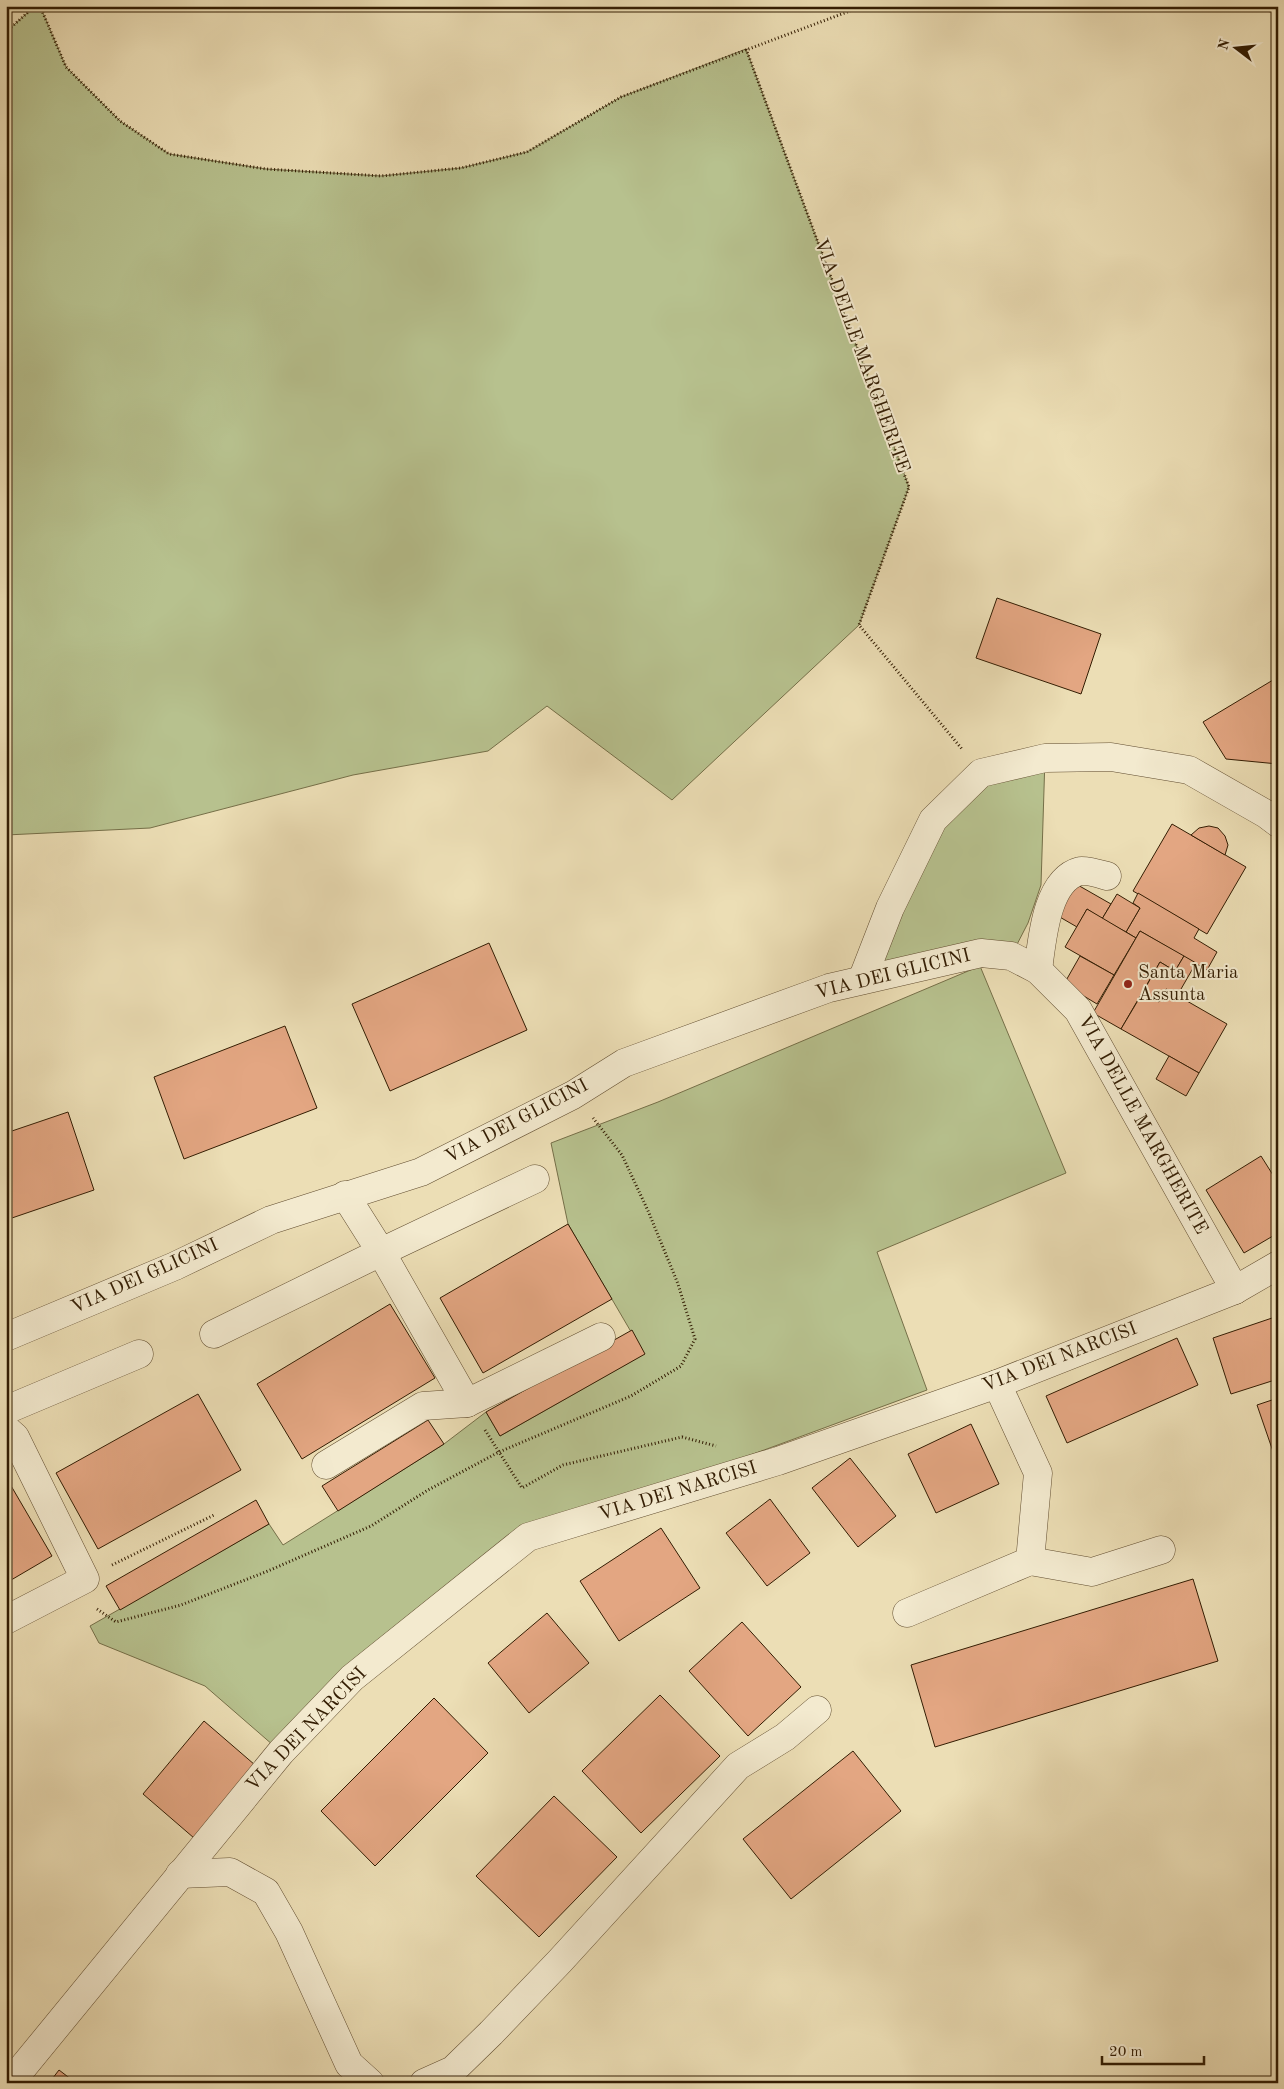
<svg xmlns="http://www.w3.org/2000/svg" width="1284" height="2089" viewBox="0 0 1284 2089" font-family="'Old Standard TT',serif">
  <rect width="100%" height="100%" fill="#ecdeb5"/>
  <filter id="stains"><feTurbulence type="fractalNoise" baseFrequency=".004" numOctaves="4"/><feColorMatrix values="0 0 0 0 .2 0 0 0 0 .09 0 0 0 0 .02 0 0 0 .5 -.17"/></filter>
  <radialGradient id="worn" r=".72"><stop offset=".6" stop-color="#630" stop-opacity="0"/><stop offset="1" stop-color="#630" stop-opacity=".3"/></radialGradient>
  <!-- green -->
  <g fill="#b7c18e" stroke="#756f48">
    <path d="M35,6H40L66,67L120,121L169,154L266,169L381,176L461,168L527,152L621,97L746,49L909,487L859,625L672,800L547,706L488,751L353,775L150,828L6,835V32Z"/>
    <path d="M1045,758L1041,885L1028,923L1011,956L862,980L890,908L981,773Z"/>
    <path d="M980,966L1066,1173L877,1252L927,1390L528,1537L281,1752L205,1686L99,1643L90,1626L269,1524L283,1545L444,1444L486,1412L500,1436L644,1354L568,1224L551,1143L658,1102Z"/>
  </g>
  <!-- building -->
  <g fill="#e3a682" stroke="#331d03">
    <path d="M997,598L1101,634L1081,694L976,658Z"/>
    <path d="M1278,677V764L1226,759L1203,722Z"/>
    <path d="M1172,824L1246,867L1207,934L1133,891Z"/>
    <path d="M1209,826L1218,828L1225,836L1228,845L1225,855L1191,835L1199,828Z"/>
    <path d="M1076,884L1111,904L1102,919L1087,909L1077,927L1058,916Z"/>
    <path d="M1138,893L1199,929L1194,938L1217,952L1207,970L1140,931L1136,938L1126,932L1140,908L1133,903Z"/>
    <path d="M1117,894L1140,908L1126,932L1102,919Z"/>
    <path d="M1087,909L1136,938L1114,975L1065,947Z"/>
    <path d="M1140,931L1184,956L1175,971L1160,962L1121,1029L1093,1013Z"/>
    <path d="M489,943L527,1030L390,1091L352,1004Z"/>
    <path d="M1080,956L1114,975L1097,1004L1064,984Z"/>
    <path d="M1184,956L1196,963L1177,996L1166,989L1159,1002L1143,992L1160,962L1175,971Z"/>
    <path d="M1166,989L1227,1024L1199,1073L1121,1029L1143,992L1159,1002Z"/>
    <path d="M285,1026L317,1108L184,1159L154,1077Z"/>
    <path d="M1169,1056L1199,1073L1186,1096L1156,1079Z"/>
    <path d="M68,1112L94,1190L6,1220V1133Z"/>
    <path d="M1261,1156L1278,1183V1233L1244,1253L1206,1190Z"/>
    <path d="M568,1224L612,1299L483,1373L440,1298Z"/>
    <path d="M390,1304L435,1378L302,1459L257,1384Z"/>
    <path d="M1278,1316V1379L1231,1394L1213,1338Z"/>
    <path d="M632,1330L645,1354L500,1436L486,1412Z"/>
    <path d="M1177,1338L1198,1385L1067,1443L1046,1396Z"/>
    <path d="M1278,1379V1395L1273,1380Z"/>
    <path d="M198,1394L241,1470L98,1549L56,1473Z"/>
    <path d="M1278,1398V1466L1257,1405Z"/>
    <path d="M428,1420L444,1444L338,1511L322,1486Z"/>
    <path d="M971,1424L999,1484L936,1513L908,1454Z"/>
    <path d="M850,1458L896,1516L858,1547L812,1488Z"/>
    <path d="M10,1484L52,1556L6,1583V1486Z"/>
    <path d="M770,1499L810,1553L767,1586L726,1533Z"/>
    <path d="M256,1500L269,1524L120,1610L106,1586Z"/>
    <path d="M661,1528L700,1588L619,1641L580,1581Z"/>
    <path d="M1193,1579L1218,1661L935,1747L911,1665Z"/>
    <path d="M547,1613L589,1663L529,1713L488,1663Z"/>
    <path d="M742,1622L801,1687L748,1736L689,1671Z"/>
    <path d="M660,1695L720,1756L641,1833L582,1771Z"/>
    <path d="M434,1698L488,1753L375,1866L321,1811Z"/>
    <path d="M204,1721L255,1765L194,1838L143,1794Z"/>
    <path d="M853,1751L901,1811L791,1899L743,1839Z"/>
    <path d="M554,1796L617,1857L539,1937L476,1876Z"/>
    <path d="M59,2070L76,2083H49Z"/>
  </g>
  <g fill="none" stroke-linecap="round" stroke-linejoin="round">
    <!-- minor casing -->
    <g stroke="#614d30" stroke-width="29">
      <g id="minor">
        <path d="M1038,970C1042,941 1046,880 1080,871C1087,870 1100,874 1107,876"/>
        <path d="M862,980L890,908L933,820L981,773L1045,758L1111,757L1189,770L1266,814L1278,823"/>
        <path d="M345,1195L381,1252L467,1403L601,1337"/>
        <path d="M214,1334L381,1252L535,1179"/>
        <path d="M6,1337L175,1266L271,1220L421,1172L573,1095L624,1063L829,988L981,953L1011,956L1038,970L1078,1010L1235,1290"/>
        <path d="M6,1410L139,1354"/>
        <path d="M6,1429L15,1437L85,1579L6,1620"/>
        <path d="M326,1465L423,1406L467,1403"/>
        <path d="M1030,1561L1092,1572L1161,1550"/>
        <path d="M907,1613L1030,1561L1038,1473L997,1384"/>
        <path d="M180,1874L230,1872L266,1892L289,1932L349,2064L370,2083"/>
        <path d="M10,2083L281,1752L352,1678L528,1537L778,1461L997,1384L1235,1290L1278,1265"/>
        <path d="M424,2083L453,2070L491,2033L560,1961L738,1766L785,1737L817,1710"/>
      </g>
    </g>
    <!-- path -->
    <g stroke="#331d03" stroke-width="3" stroke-dasharray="1 2.5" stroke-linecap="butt">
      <path d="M40,6L66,67L120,121L169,154L266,169L381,176L461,168L527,152L621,97L863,6"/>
      <path d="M1260,6L1278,15"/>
      <path d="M6,32L35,6"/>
      <path d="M746,49L909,487L859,625L962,749"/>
      <path d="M485,1430L522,1488L563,1465L682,1437L716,1446"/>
      <path d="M112,1565L214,1515"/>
      <path d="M97,1609L116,1622L181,1605L268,1571L371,1526L428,1490L499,1452L631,1396L681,1366L695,1339L678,1284L649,1213L622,1155L593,1118"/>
    </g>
    <!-- minor -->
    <use href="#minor" stroke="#f3eacf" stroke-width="28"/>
  </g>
  <!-- markers -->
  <circle fill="#8f2418" stroke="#f3eacf" stroke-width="2" cx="1128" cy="984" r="5"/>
  <g text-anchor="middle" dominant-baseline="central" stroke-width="4" stroke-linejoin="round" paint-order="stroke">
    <!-- street labels -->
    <g font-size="19" fill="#331d03" stroke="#f3eacf">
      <text transform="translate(861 356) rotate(70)">VIA DELLE MARGHERITE</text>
      <text transform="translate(893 975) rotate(-14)">VIA DEI GLICINI</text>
      <text transform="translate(517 1122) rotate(-28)">VIA DEI GLICINI</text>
      <text transform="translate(1142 1125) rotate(61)">VIA DELLE MARGHERITE</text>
      <text transform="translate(145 1277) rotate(-24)">VIA DEI GLICINI</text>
      <text transform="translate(1060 1358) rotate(-21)">VIA DEI NARCISI</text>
      <text transform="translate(678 1492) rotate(-17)">VIA DEI NARCISI</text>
      <text transform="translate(307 1730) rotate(-46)">VIA DEI NARCISI</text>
    </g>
    <!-- poi labels -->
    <g font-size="19" fill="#331d03" stroke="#f3eacf" text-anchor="start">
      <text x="1138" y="973">Santa Maria<tspan x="1138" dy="22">Assunta</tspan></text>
    </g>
  </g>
  <!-- margin -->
  <rect width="1284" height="2089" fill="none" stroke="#ecdeb5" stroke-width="25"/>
  <rect x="8" y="8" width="1269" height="2074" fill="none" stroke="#331d03" stroke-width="2.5"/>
  <rect x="12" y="12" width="1259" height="2064" fill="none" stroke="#331d03"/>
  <!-- north arrow -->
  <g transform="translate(1236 48) rotate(286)" stroke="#f3eacf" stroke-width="4" paint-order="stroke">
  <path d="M0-4L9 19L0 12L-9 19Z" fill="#331d03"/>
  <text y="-8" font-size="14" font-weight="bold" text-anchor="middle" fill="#331d03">N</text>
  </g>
  <!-- scale -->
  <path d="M1102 2056v8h102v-8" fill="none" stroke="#331d03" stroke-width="2.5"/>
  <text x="1109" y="2056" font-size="15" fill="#331d03" stroke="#f3eacf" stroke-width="4" paint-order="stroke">20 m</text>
  <rect width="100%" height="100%" filter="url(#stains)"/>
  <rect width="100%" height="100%" fill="url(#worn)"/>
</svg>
